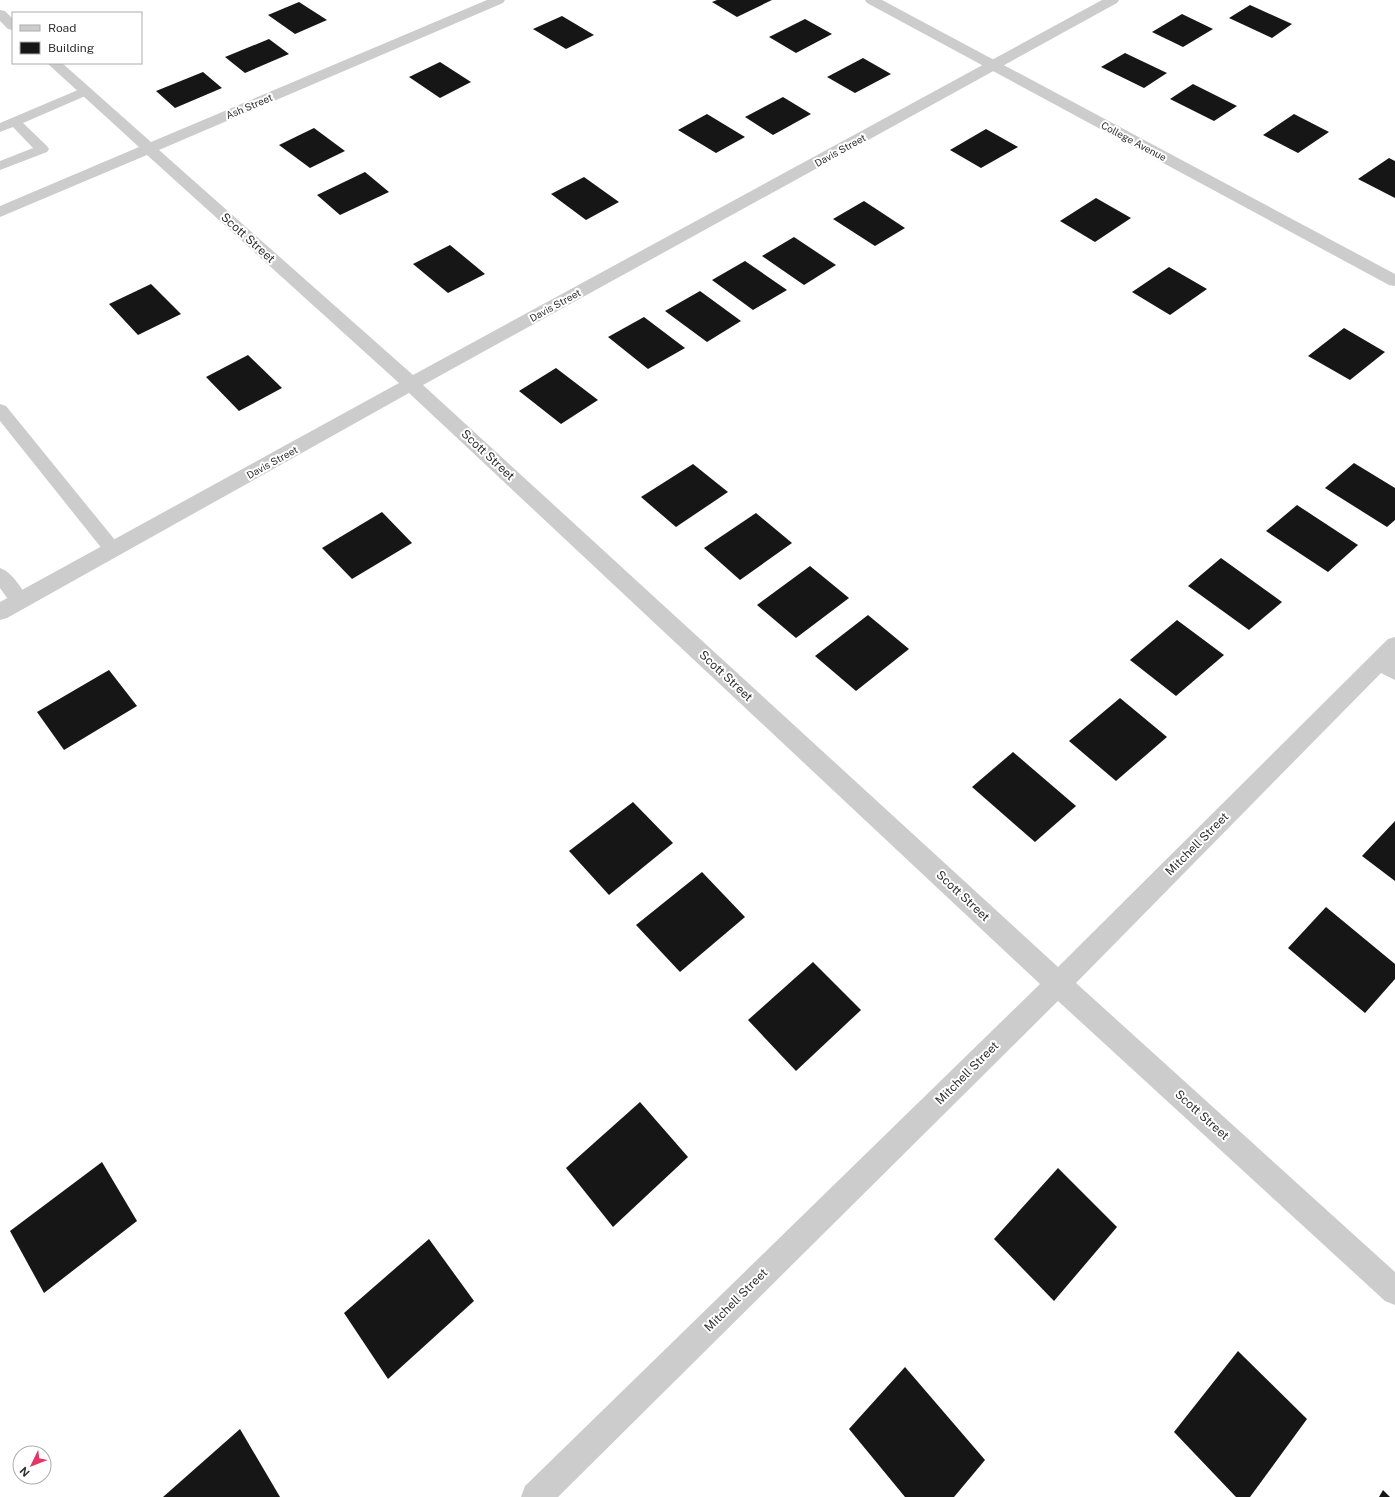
<svg xmlns="http://www.w3.org/2000/svg" width="1395" height="1497" viewBox="0 0 1395 1497" font-family="'Public Sans',sans-serif">
  <rect width="100%" height="100%" fill="#fff"/>
  <!-- building -->
  <g fill="#161616">
    <path d="M717,0H772L737,17L712,2Z"/>
    <path d="M299,2L327,20L295,34L268,15Z"/>
    <path d="M1250,5L1292,24L1272,38L1229,18Z"/>
    <path d="M1182,14L1213,29L1183,47L1152,32Z"/>
    <path d="M562,16L594,35L566,49L533,29Z"/>
    <path d="M805,19L832,34L796,53L769,37Z"/>
    <path d="M269,39L289,54L245,73L225,57Z"/>
    <path d="M1125,53L1167,73L1144,88L1101,67Z"/>
    <path d="M863,58L891,74L855,93L827,77Z"/>
    <path d="M440,62L471,82L440,98L409,77Z"/>
    <path d="M203,72L222,88L175,108L156,91Z"/>
    <path d="M1193,84L1237,106L1214,121L1170,99Z"/>
    <path d="M783,97L811,114L773,135L745,117Z"/>
    <path d="M707,114L745,137L716,153L678,130Z"/>
    <path d="M1294,114L1329,132L1298,153L1263,135Z"/>
    <path d="M314,128L345,151L310,168L279,145Z"/>
    <path d="M986,129L1018,147L981,168L950,150Z"/>
    <path d="M1389,158L1395,161V198L1358,179Z"/>
    <path d="M365,172L389,192L340,215L317,195Z"/>
    <path d="M584,177L619,202L586,220L551,194Z"/>
    <path d="M1096,198L1131,218L1095,242L1060,221Z"/>
    <path d="M864,201L905,228L875,246L833,219Z"/>
    <path d="M794,237L836,265L804,285L762,256Z"/>
    <path d="M450,245L485,274L448,293L413,264Z"/>
    <path d="M745,261L787,290L753,310L712,280Z"/>
    <path d="M1169,267L1207,289L1170,315L1132,292Z"/>
    <path d="M151,284L181,314L138,335L109,304Z"/>
    <path d="M700,291L741,321L707,342L665,311Z"/>
    <path d="M644,317L685,348L648,369L608,337Z"/>
    <path d="M1344,328L1385,352L1350,380L1308,356Z"/>
    <path d="M248,355L282,388L239,411L206,377Z"/>
    <path d="M556,368L598,400L561,424L519,391Z"/>
    <path d="M1354,463L1395,488V520L1387,527L1325,488Z"/>
    <path d="M693,464L728,492L676,527L641,497Z"/>
    <path d="M1297,505L1358,545L1328,572L1266,531Z"/>
    <path d="M382,512L412,543L352,579L322,548Z"/>
    <path d="M756,513L792,543L740,580L704,548Z"/>
    <path d="M1221,558L1282,602L1249,630L1188,586Z"/>
    <path d="M810,566L849,598L796,638L757,605Z"/>
    <path d="M868,615L909,649L856,691L815,656Z"/>
    <path d="M1177,620L1224,655L1176,696L1130,660Z"/>
    <path d="M109,670L137,706L64,750L37,712Z"/>
    <path d="M1120,698L1167,737L1116,781L1069,741Z"/>
    <path d="M1013,752L1076,806L1035,842L972,787Z"/>
    <path d="M633,802L673,843L609,895L569,851Z"/>
    <path d="M1395,821V881L1362,856Z"/>
    <path d="M702,872L745,917L680,972L636,925Z"/>
    <path d="M1326,907L1395,964V979L1365,1013L1288,948Z"/>
    <path d="M813,962L861,1010L796,1071L748,1020Z"/>
    <path d="M640,1102L688,1157L613,1227L566,1168Z"/>
    <path d="M102,1162L137,1221L44,1293L10,1231Z"/>
    <path d="M1058,1168L1117,1227L1054,1301L994,1239Z"/>
    <path d="M429,1239L474,1301L388,1379L344,1313Z"/>
    <path d="M1238,1351L1307,1419L1250,1497H1236L1174,1432Z"/>
    <path d="M905,1367L985,1460L954,1497H905L849,1429Z"/>
    <path d="M240,1429L280,1497H163Z"/>
    <path d="M1383,1490L1390,1497H1379Z"/>
  </g>
  <g fill="none" stroke-linecap="round" stroke-linejoin="round">
    <!-- service -->
    <g fill="#ccc" fill-rule="evenodd">
      <path d="M85,87L90,88L92,91L90,94L23,123L47,146L49,149L47,152L0,170V161L33,148L13,127L0,132V123Z"/>
      <path d="M0,404L6,406L119,545L122,550L119,555L113,557L107,555L0,421Z"/>
      <path d="M0,568C12,572 23,590 29,601L27,606L20,608L13,606L0,588Z"/>
    </g>
    <!-- minor -->
    <g fill="#ccc" fill-rule="evenodd">
      <path d="M487,0H505L503,3L159,150L413,375L1102,0H1119L1117,3L423,385L1058,967L1388,639L1395,637V680L1381,673L1076,983L1395,1272V1305L1385,1301L1058,1001L558,1497H521L525,1486L1040,984L409,393L7,618L0,620V602L399,383L147,155L0,217V206L139,147L47,63H62L151,142Z"/>
      <path d="M0,10L5,11L13,19V30L8,29L0,21Z"/>
    </g>
    <!-- tertiary -->
    <path fill="#ccc" fill-rule="evenodd" d="M865,0H882L1395,274V286L1389,285L867,3Z"/>
  </g>
  <g text-anchor="middle" dominant-baseline="central" stroke-width="4" stroke-linejoin="round" paint-order="stroke">
    <!-- far-street labels -->
    <g font-size="10" fill="#2f2f2f" stroke="#fff">
      <text transform="translate(249 106) rotate(-23)">Ash Street</text>
      <text transform="translate(1134 141) rotate(28)">College Avenue</text>
      <text transform="translate(840 150) rotate(-29)">Davis Street</text>
      <text transform="translate(555 305) rotate(-29)">Davis Street</text>
      <text transform="translate(272 462) rotate(-29)">Davis Street</text>
    </g>
    <!-- street labels -->
    <g font-size="12" fill="#2f2f2f" stroke="#fff">
      <text transform="translate(248 238) rotate(42)">Scott Street</text>
      <text transform="translate(488 455) rotate(43)">Scott Street</text>
      <text transform="translate(726 676) rotate(43)">Scott Street</text>
      <text transform="translate(1197 844) rotate(-45)">Mitchell Street</text>
      <text transform="translate(963 896) rotate(43)">Scott Street</text>
      <text transform="translate(967 1073) rotate(-45)">Mitchell Street</text>
      <text transform="translate(1202 1115) rotate(42)">Scott Street</text>
      <text transform="translate(736 1300) rotate(-45)">Mitchell Street</text>
    </g>
  </g>
  <!-- legend -->
  <rect x="12" y="12" width="130" height="52" fill="#ffffff" stroke="#acacac"/>
  <rect x="20" y="25" width="20" height="6" fill="#cccccc" stroke="#acacac"/>
  <text x="48" y="32" font-size="12" fill="#2f2f2f">Road</text>
  <rect x="20" y="42" width="20" height="12" fill="#161616" stroke="#acacac"/>
  <text x="48" y="52" font-size="12" fill="#2f2f2f">Building</text>
  <!-- north arrow -->
  <g transform="translate(32 1465) rotate(227)"><circle r="19" fill="#ffffff" stroke="#acacac"/>
  <path d="M0-3L7 15L0 10L-7 15Z" fill="#e23664"/>
  <text y="-6" font-size="11" font-weight="bold" text-anchor="middle" fill="#2f2f2f">N</text>
  </g>
</svg>
